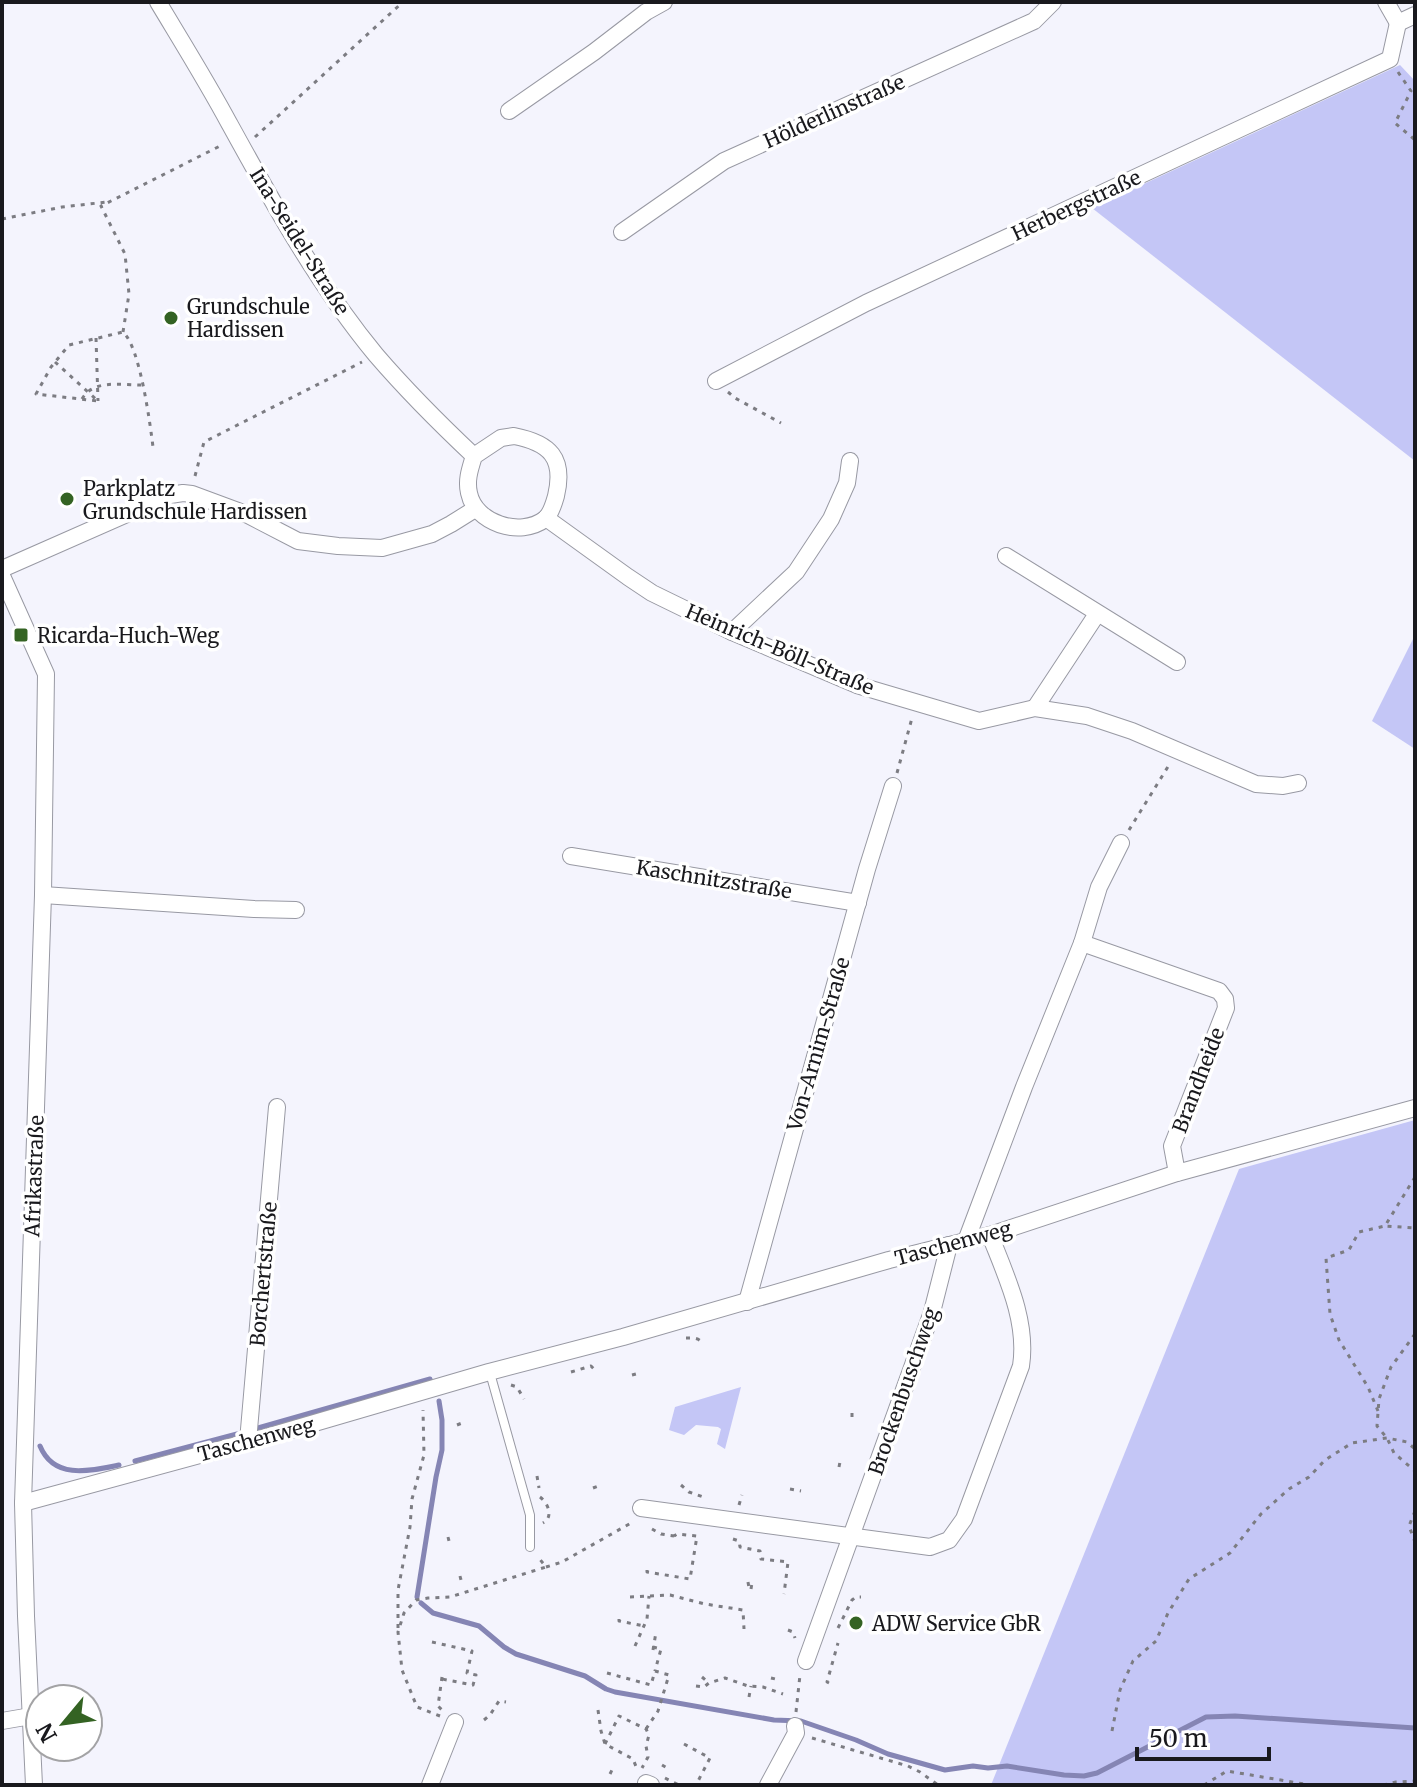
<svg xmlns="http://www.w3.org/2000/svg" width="1417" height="1787" viewBox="0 0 1417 1787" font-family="Merriweather,serif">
  <rect width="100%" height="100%" fill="#f4f4fd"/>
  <!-- green -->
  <g fill="#c4c6f6">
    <path d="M1400,65L1415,81V461L1092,208Z"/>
    <path d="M1415,635V749L1372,721Z"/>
    <path d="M1415,1120V1785H991L1239,1169Z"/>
    <path d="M741,1387L725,1449L717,1444L721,1429L718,1427L696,1425L684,1435L669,1430L675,1407Z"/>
  </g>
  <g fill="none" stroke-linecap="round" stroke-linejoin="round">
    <!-- stream -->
    <g stroke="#8585b4" stroke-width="5">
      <path d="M258,1428L430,1379"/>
      <path d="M40,1446C54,1480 90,1471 119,1465"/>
      <path d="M135,1461L237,1434"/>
      <path d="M417,1597L436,1477L442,1450V1420L439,1401"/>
      <path d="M421,1603L433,1613L479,1626L504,1647L516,1654L585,1676L606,1689L615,1692L774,1720L801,1721L856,1740L888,1754L945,1770L973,1766L988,1768L1007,1766L1064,1775L1084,1776L1097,1773L1206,1717L1235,1716L1415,1728"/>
    </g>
    <!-- lane casing -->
    <g stroke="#9899a3" stroke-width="10">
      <path id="lane" d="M490,1373L530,1515V1547"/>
    </g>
    <!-- street casing -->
    <g stroke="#9899a3" stroke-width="18">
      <g id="street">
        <path d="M158,2C182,42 207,82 229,123C273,203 318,285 376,355C407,391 440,424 474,456"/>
        <path d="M1386,2L1398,23"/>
        <path d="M1398,23L1415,15"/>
        <path d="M509,111L594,52L646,12L664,2"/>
        <path d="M622,232L724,161L1034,21L1053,2"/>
        <path d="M716,381L866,303L1390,59L1398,23"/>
        <path d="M514,436C550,443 565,458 556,496C554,503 551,514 545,519C520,538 475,523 469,493C466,480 470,469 474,456L501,438Z"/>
        <path d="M546,518L628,577L652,593L732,632L857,685L979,721L1035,708L1087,716L1132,731L1256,784L1283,786L1298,783"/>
        <path d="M1006,556L1177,662"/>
        <path d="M2,569L170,495L183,493L192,494L246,514L298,541L338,546L382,548L432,534L451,524L475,509"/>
        <path d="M2,576L46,674L43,895L23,1503L26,1616L34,1785"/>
        <path d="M732,632L796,572L831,519L847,483L850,461"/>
        <path d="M1035,708L1097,614"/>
        <path d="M571,856L858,903"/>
        <path d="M43,895L254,909L296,910"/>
        <path d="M1082,943L1219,991L1225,999L1226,1008L1172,1146L1177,1173"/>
        <path d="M966,1241L1024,1087L1082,943L1099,887L1121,843"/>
        <path d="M747,1302L867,869L893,786"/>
        <path d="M248,1441L277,1107"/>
        <path d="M23,1503L270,1436L489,1372L623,1337L889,1260L990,1235L1177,1173L1415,1108"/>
        <path d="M641,1508L930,1547L949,1540L964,1519L1021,1366C1028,1321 1006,1276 990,1235"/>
        <path d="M806,1661L914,1362L932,1312L949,1245"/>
        <path d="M2,1721L31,1716"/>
        <path d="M646,1783L651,1785"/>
        <path d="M430,1785L455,1722"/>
        <path d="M768,1785L796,1733L795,1726"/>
      </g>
    </g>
    <!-- path -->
    <g stroke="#7c7c82" stroke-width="3" stroke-dasharray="4 6" stroke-linecap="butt">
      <path d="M1398,72L1411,91L1395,123L1415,140"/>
      <path d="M255,137L403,2"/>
      <path d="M2,219L62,207L107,202"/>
      <path d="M123,332L129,294L125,254L101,206L222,145"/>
      <path d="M96,338L98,401"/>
      <path d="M55,362L98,401L36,394L51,367L69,345L123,332C140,347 150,423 153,447"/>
      <path d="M728,392L735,398L781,423"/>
      <path d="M82,399C93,379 122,385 142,385"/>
      <path d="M195,476L204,442L362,362"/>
      <path d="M897,773L912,718"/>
      <path d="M1129,830L1169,765"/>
      <path d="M1415,1177L1385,1226L1415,1228"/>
      <path d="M1415,1334L1391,1367L1379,1399L1377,1426L1387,1438L1394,1453L1415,1471"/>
      <path d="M686,1338C692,1338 699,1337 703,1344"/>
      <path d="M571,1372L591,1366L594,1369"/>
      <path d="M632,1375L636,1374"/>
      <path d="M511,1385L517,1387L524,1399"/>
      <path d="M1378,1411L1368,1387L1339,1340L1330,1314L1326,1258L1349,1250L1359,1232L1385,1226"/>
      <path d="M852,1417V1413"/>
      <path d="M457,1425L462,1423"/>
      <path d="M839,1467L840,1462"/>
      <path d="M537,1476L539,1488"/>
      <path d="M681,1485L689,1492L706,1498"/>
      <path d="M593,1488L601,1485"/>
      <path d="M790,1489L801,1491"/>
      <path d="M540,1497C548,1503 554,1517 543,1523"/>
      <path d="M739,1505L742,1495"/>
      <path d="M1415,1511L1409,1526L1415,1542"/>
      <path d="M652,1529L661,1534L674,1536V1539"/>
      <path d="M448,1537L449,1541"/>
      <path d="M733,1539L739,1541L740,1547L760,1551L761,1559L788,1562L784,1594"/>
      <path d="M546,1567L562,1562L631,1523"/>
      <path d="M647,1570V1572L690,1579L697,1536L677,1534L674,1536"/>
      <path d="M460,1576L461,1580"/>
      <path d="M748,1582L749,1588"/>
      <path d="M751,1589L752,1583"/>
      <path d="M630,1597L670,1595L705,1604L743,1610L744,1629"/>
      <path d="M619,1619V1621L644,1626"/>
      <path d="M398,1628V1590L410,1527L412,1499L424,1455L423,1410"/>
      <path d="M838,1628L852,1600L856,1597H861"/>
      <path d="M788,1630L793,1632L795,1638"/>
      <path d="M432,1642L472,1651L467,1673L476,1675L473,1685L442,1679"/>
      <path d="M635,1646L647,1619L649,1596"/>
      <path d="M653,1647L661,1649L655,1671"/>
      <path d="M653,1650L656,1632"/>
      <path d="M607,1673L651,1685L655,1671L669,1675L658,1711L646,1729"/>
      <path d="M442,1677L438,1706L443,1711"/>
      <path d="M702,1677L709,1683"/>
      <path d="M771,1678L780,1680"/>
      <path d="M829,1683L827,1682L838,1643"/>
      <path d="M696,1686L704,1687L709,1683L725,1678L748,1686L763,1687L783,1694"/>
      <path d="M749,1697L751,1686"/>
      <path d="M598,1710L601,1731L605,1744L633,1759L637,1769"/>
      <path d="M796,1712L800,1675"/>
      <path d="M440,1716L417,1707L402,1670L398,1632L404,1613L416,1600L428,1598L450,1597L546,1567L538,1557"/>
      <path d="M484,1720L490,1715L499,1701L506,1702"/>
      <path d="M1112,1731L1120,1690L1133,1661L1156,1641L1168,1613L1189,1579L1230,1553L1261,1514L1289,1489L1309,1477L1325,1460L1352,1443L1387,1438L1407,1442L1415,1449"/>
      <path d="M812,1738L908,1766L920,1772L938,1785"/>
      <path d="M605,1744L619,1716L646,1729L649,1735L646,1746L648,1757L642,1768"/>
      <path d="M684,1744L710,1758L696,1785"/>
      <path d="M662,1765L667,1768"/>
      <path d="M610,1774L613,1768"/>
      <path d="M665,1778L679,1785"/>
      <path d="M1204,1785L1227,1771L1310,1785"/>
      <path d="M1383,1785L1396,1782L1415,1781"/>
    </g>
    <!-- lane -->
    <use href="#lane" stroke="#fff" stroke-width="8"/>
    <!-- street -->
    <use href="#street" stroke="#fff" stroke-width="16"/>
  </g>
  <!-- markers -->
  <g fill="#346323" stroke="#fff" stroke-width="3">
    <circle cx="171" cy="318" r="8"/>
    <circle cx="67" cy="499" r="8"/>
    <rect x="13" y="627" width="16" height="16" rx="4"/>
    <circle cx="856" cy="1623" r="8"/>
  </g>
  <g text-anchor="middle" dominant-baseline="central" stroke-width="7" stroke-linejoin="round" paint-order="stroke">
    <!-- street labels -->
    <g font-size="20" fill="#19191d" stroke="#fff">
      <text transform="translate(834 111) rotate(-24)">Hölderlinstraße</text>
      <text transform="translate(1076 205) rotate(-25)">Herbergstraße</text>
      <text transform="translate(300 241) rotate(58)">Ina-Seidel-Straße</text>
      <text transform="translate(780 649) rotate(23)">Heinrich-Böll-Straße</text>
      <text transform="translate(714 879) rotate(9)">Kaschnitzstraße</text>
      <text transform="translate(818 1044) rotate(-74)">Von-Arnim-Straße</text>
      <text transform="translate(1198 1080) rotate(-69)">Brandheide</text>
      <text transform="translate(34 1176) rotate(-88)">Afrikastraße</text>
      <text transform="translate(953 1243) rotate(-15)">Taschenweg</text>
      <text transform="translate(263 1274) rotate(-85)">Borchertstraße</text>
      <text transform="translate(903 1391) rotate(-71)">Brockenbuschweg</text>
      <text transform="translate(256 1439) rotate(-15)">Taschenweg</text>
    </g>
    <!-- poi labels -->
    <g font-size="20" fill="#19191d" stroke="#fff" text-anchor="start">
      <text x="187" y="306">Grundschule<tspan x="187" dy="23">Hardissen</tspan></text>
      <text x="83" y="488">Parkplatz<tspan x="83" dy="23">Grundschule Hardissen</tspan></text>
      <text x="37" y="635">Ricarda-Huch-Weg</text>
      <text x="872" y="1623">ADW Service GbR</text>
    </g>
  </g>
  <!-- border -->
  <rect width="1417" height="1787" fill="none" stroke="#19191d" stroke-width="8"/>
  <!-- north arrow -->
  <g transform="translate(64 1723) rotate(241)"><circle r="38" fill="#ffffff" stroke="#a3a3a5" stroke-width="2"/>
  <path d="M0-6L14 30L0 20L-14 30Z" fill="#346323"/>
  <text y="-12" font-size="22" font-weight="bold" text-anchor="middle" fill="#19191d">N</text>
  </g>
  <!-- scale -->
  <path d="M1137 1747v12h132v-12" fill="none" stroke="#19191d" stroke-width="4"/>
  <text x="1149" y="1747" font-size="24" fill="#19191d" stroke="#ffffff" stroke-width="6" paint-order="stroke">50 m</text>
</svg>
